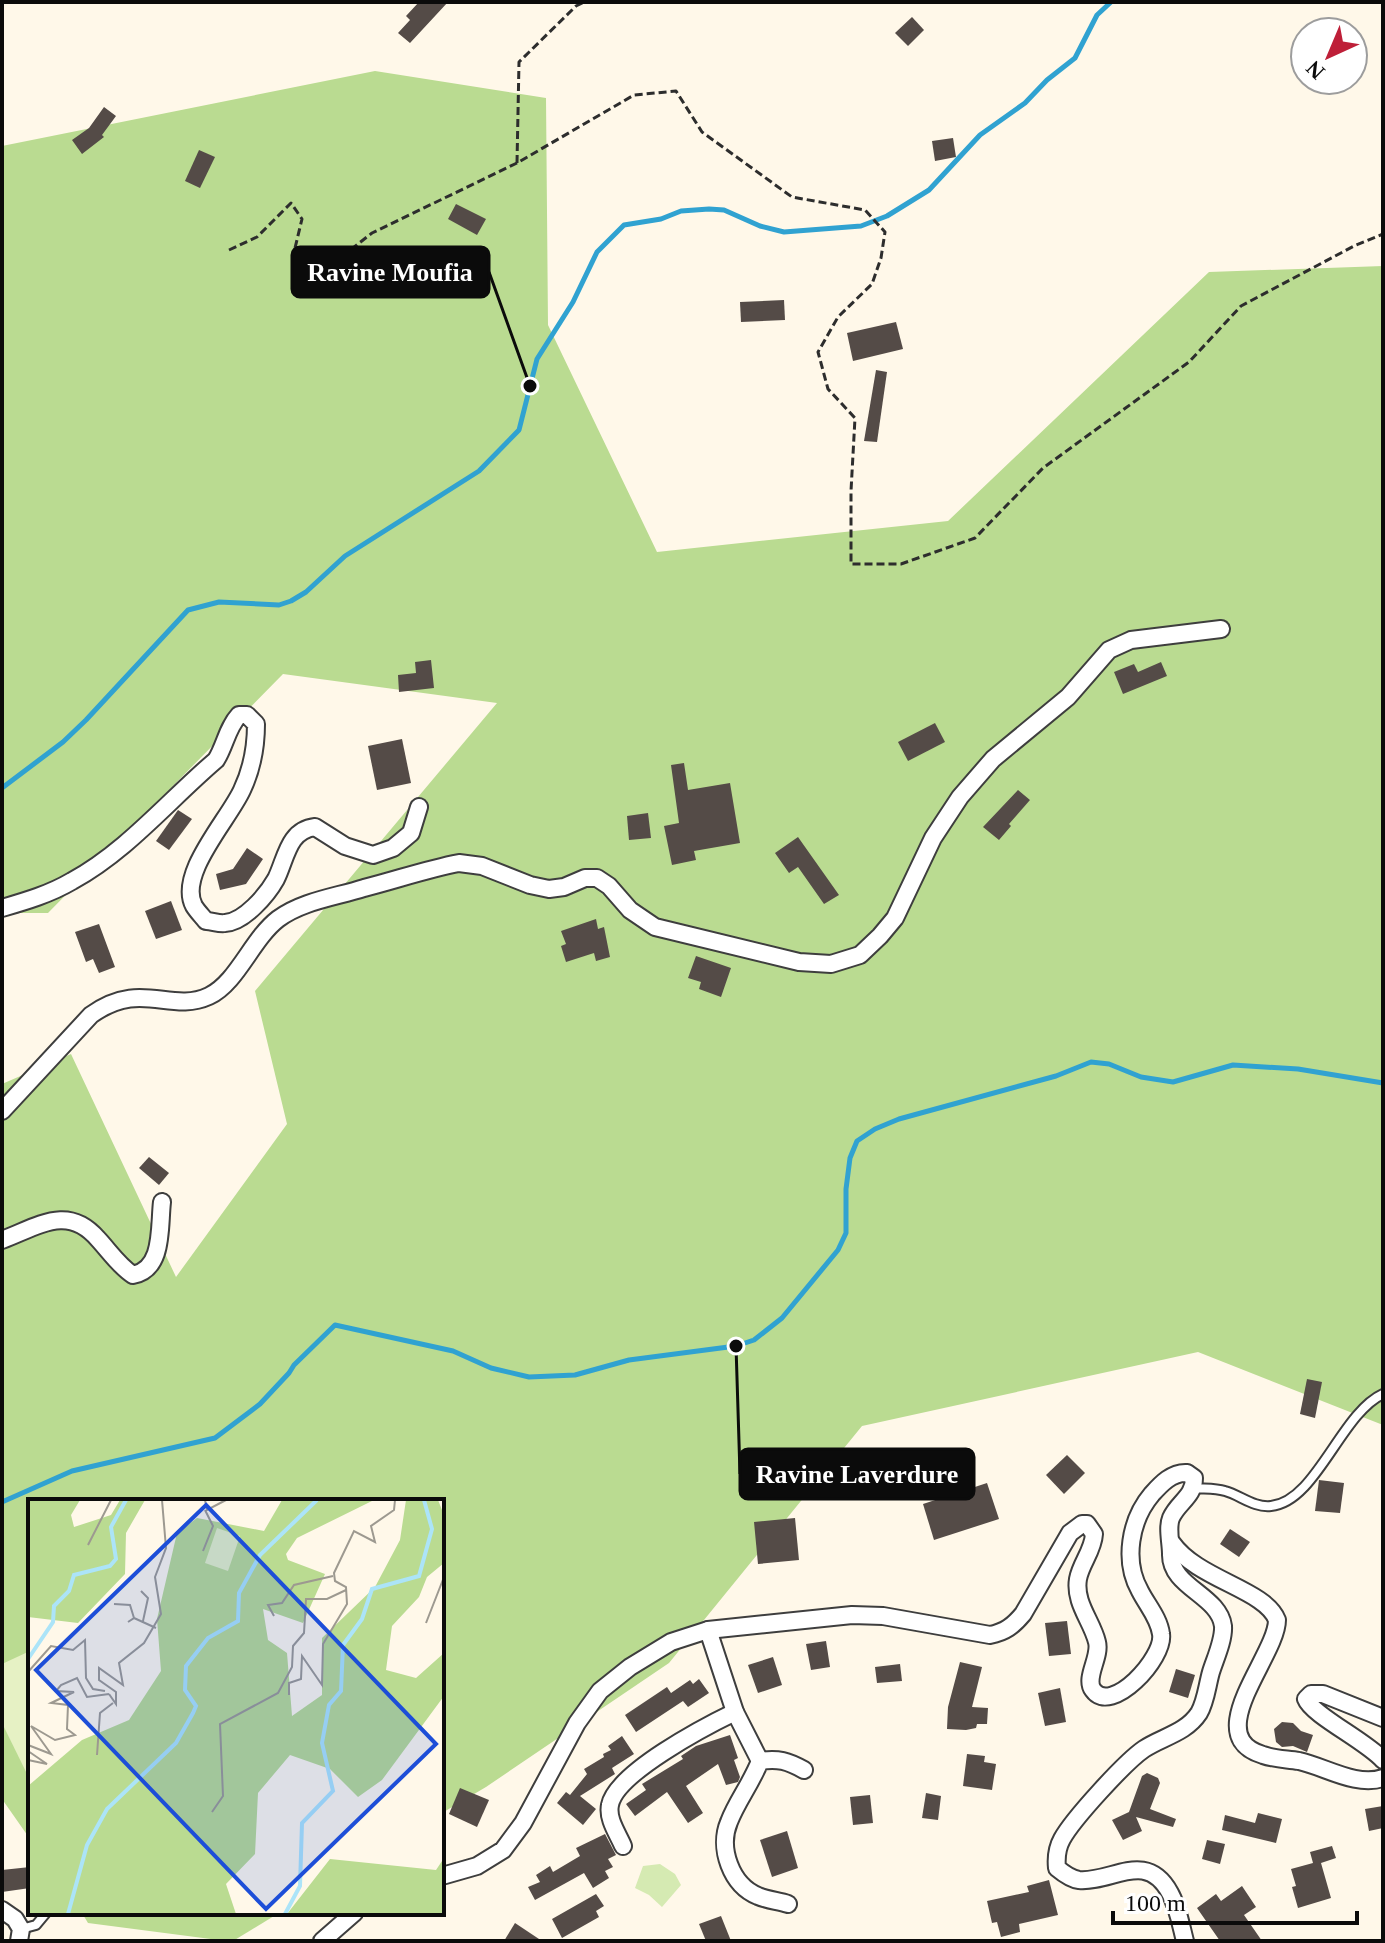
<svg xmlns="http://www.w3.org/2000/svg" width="1385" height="1943" viewBox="0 0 1385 1943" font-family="'Times New Roman',serif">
  <rect width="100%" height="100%" fill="#fff8e9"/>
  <!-- green -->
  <path fill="#d5eab2" d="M660,1864L675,1874L681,1885L662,1907L649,1895L635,1888L643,1866Z"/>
  <!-- forest -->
  <g fill="#badb91">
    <path d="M375,71L546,98L548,325L657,552L948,521L1209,272L1383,266V1425L1198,1352L862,1426L669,1663L486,1787L442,1813V1501H30V1839L2,1799V1084L71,1054L176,1277L287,1124L255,991L497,703L283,674L48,913H2V146Z"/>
    <path d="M82,1913H279L233,1941H226L88,1923Z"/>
  </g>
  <!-- pitch -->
  <path fill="#e6f1c4" d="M30,1651V1780L2,1723V1664Z"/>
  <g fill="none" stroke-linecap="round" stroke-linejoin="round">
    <!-- stream -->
    <g stroke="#30a2d1" stroke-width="5">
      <path d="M2,788L63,742L86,720L188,610L219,602L279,605L291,601L306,592L345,556L479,471L519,430L537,359L573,302L597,252L624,225L661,219L681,211L709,209L724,210L760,226L784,232L861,226L887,216L929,190L980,135L1025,103L1047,80L1075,58L1097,15L1111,2"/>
      <path d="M2,1502L72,1471L215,1438L260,1404L289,1373L294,1365L335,1325L453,1351L491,1368L529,1377L575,1375L629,1360L736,1346L754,1340L782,1318L838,1250L846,1233V1189L850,1158L857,1141L875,1129L899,1119L1056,1076L1091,1062L1109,1064L1141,1077L1173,1082L1233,1065L1298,1069L1383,1083"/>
    </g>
  </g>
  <!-- building -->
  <g fill="#544b47">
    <path d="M419,2H448L410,43L398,33L410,20L406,16Z"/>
    <path d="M912,17L924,30L908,46L895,33Z"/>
    <path d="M104,107L116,116L102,135L104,137L82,154L72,140L89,128Z"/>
    <path d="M953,138L956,157L935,161L932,141Z"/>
    <path d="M199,150L215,157L200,188L185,181Z"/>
    <path d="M456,204L486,219L477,235L448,219Z"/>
    <path d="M784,300L785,320L741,322L740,302Z"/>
    <path d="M896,322L903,349L853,361L847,333Z"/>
    <path d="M876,370L887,372L877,442L864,441Z"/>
    <path d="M431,660L434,688L399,692L398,675L416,673L415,662Z"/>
    <path d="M1161,662L1167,676L1123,694L1114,672L1134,664L1138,672Z"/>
    <path d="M935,723L945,742L908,761L898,742Z"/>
    <path d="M402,739L411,783L377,790L368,746Z"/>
    <path d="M684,763L688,790L730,783L740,843L694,851L696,860L672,865L664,826L679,823L671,765Z"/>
    <path d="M1018,790L1030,800L1009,824L1011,826L999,840L983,827Z"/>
    <path d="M178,810L192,819L169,850L156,841Z"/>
    <path d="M648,813L651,838L629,840L627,816Z"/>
    <path d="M798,837L839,895L824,904L798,867L789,873L775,853Z"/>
    <path d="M247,848L263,859L246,884L220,890L216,874L233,869Z"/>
    <path d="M171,901L182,930L156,939L145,911Z"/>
    <path d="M596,919L598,929L604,927L610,957L596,961L594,953L566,962L561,946L566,944L561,931Z"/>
    <path d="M99,924L115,967L99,973L93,959L86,962L75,932Z"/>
    <path d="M696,956L731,968L721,997L699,989L701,982L688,978Z"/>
    <path d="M149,1157L169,1173L159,1185L139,1168Z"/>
    <path d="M1307,1379L1322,1382L1315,1418L1300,1414Z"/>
    <path d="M1067,1455L1085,1473L1064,1494L1046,1475Z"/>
    <path d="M1319,1480L1344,1483L1340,1513L1315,1511Z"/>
    <path d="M987,1483L999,1519L934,1540L923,1504Z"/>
    <path d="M795,1518L799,1560L758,1564L754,1522Z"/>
    <path d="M1230,1529L1250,1542L1239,1557L1220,1544Z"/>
    <path d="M1067,1621L1071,1654L1049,1656L1045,1623Z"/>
    <path d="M826,1641L830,1667L811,1670L806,1644Z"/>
    <path d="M773,1657L782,1685L758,1693L748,1665Z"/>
    <path d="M960,1662L982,1667L972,1707L988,1708L987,1724H977L976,1728L966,1730L947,1729L948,1707Z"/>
    <path d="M900,1664L902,1681L877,1683L875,1667Z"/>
    <path d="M1176,1669L1195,1675L1188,1698L1169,1692Z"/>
    <path d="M699,1679L709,1693L688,1707L683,1701L636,1732L625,1715L667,1687L671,1693L690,1680L693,1684Z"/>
    <path d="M1060,1688L1066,1722L1045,1726L1038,1693Z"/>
    <path d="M1282,1722L1293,1723L1301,1731L1313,1735L1307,1752L1293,1746L1282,1747L1276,1742L1274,1729Z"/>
    <path d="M730,1735L738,1758L734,1760L740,1777L738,1782L726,1785L718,1764L686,1786L703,1813L688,1823L667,1792L635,1816L626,1804L646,1790L642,1784L683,1759L681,1756L696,1746Z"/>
    <path d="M622,1736L634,1754L612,1768L615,1774L580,1796L596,1809L583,1825L557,1803L566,1792L570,1795L587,1774L584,1769L604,1757L603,1754L611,1750L608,1746Z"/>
    <path d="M967,1754L985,1756L984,1762L996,1764L992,1790L963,1786Z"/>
    <path d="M1147,1773L1158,1778L1160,1783L1150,1809L1176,1819L1173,1827L1136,1817L1142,1831L1123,1840L1112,1820L1129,1812L1142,1776Z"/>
    <path d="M460,1788L489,1800L477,1827L449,1814Z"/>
    <path d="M926,1793L941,1796L938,1820L922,1818Z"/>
    <path d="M870,1795L873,1823L853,1825L850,1797Z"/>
    <path d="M1383,1806V1828L1369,1831L1365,1809Z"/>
    <path d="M1258,1813L1282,1819L1276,1843L1222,1830L1225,1815L1255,1823Z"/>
    <path d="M787,1831L798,1868L772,1877L760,1840Z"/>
    <path d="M605,1834L616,1855L608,1859L613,1867L605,1871L609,1878L593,1888L584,1873L535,1900L528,1887L540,1882L536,1875L550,1866L553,1872L580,1856L576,1848Z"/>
    <path d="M1207,1840L1225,1844L1220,1864L1202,1859Z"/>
    <path d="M1332,1846L1336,1858L1321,1863L1331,1898L1298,1908L1292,1887L1296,1886L1291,1869L1313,1863L1310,1852Z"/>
    <path d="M30,1867V1888L2,1892V1870Z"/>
    <path d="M1049,1880L1058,1915L1019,1924L1020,1932L1001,1937L997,1922L992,1923L987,1901L1029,1892L1027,1886Z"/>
    <path d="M1242,1886L1256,1907L1244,1915L1262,1941H1220L1197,1908L1216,1894L1221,1901Z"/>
    <path d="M596,1894L604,1906L596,1911L599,1917L562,1938L552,1919Z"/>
    <path d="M721,1916L731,1941H706L699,1924Z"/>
    <path d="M515,1923L542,1941H504Z"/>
  </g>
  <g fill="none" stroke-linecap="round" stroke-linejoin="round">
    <!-- service casing -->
    <g stroke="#3e3e3e" stroke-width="12">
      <g id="service">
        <path d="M1194,1488C1203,1489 1215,1488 1225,1491C1240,1495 1254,1508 1271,1506C1316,1502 1341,1413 1383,1394"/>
        <path d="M21,1929L36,1925L46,1913"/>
      </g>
    </g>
    <!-- minor casing -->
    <g stroke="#3e3e3e" stroke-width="20">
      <g id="minor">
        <path d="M2,908C26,901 50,894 72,881C127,851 168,801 216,760C225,746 227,728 239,715H247L256,724C256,746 252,769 242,790C229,819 177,874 194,906C197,911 202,916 206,921C212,921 219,924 225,923C244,922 267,895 276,879C286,859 288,830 315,827L345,846L373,855L393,848L411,833L419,807"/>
        <path d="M2,1111L91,1015C141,979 170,1014 209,996C237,983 252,939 278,919C302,901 336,897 364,888C396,880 427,869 459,863L482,866L530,885L549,889L564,887L585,878H597L609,886L630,910L655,927L799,962L831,964L860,955L880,936L895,918L933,838L960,797L993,759L1068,697L1109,650L1131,640L1221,629"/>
        <path d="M2,1240C39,1226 68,1204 98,1239C110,1252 119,1266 133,1275C164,1269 159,1227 162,1202"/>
        <path d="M1172,1543C1198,1580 1265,1589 1277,1620C1277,1656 1199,1736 1263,1755C1274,1759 1287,1759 1299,1761C1326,1767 1356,1787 1383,1778"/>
        <path d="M708,1630L735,1712L760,1761"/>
        <path d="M1383,1718L1323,1694H1311L1306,1699C1312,1715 1366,1741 1383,1760"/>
        <path d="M623,1846C618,1834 607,1819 610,1805C616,1773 706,1726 735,1712"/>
        <path d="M442,1876L477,1866L503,1850L523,1823L577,1723L600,1691L630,1667L671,1642L708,1630L852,1615L883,1616L990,1635C1005,1632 1013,1626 1023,1614L1070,1533L1082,1524H1087L1094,1534C1093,1551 1081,1563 1078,1579C1074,1603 1092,1621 1097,1642C1101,1657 1084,1678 1093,1690C1111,1716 1165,1658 1161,1634C1159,1618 1147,1605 1140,1591C1123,1561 1130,1520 1152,1494C1161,1484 1172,1472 1187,1473L1194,1478C1194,1497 1178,1502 1171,1518C1167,1528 1171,1543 1171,1554C1170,1587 1219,1595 1223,1626C1224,1640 1215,1659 1211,1672C1207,1686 1206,1701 1199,1713C1186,1733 1162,1737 1144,1749C1125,1762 1073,1819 1062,1839C1057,1848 1056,1858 1057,1868C1063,1873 1071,1879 1079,1880C1112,1883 1146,1849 1170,1893C1178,1907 1181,1926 1185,1941"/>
        <path d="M788,1904C779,1901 767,1900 758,1896C731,1885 718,1848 729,1822C737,1801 751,1784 760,1761C778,1758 788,1761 804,1770"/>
        <path d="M2,1910L15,1919L21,1929L19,1941"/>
        <path d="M322,1941L354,1913"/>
      </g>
    </g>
    <!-- path -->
    <g stroke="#2d2d2d" stroke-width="3" stroke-dasharray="8 4" stroke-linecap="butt">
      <path d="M517,163L519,62L576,6L584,2"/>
      <path d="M229,250L257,237L291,203L302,219L295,248L300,271L312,280L372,233L517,163L634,95L676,91L702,132L792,197L865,210L885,232L881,258L872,284L838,317L818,352L828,389L855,418L851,491V564H901L975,538L1043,468L1189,362L1241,306L1354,246L1383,234"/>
    </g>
    <!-- service -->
    <use href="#service" stroke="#fff" stroke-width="8"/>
    <!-- minor -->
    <use href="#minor" stroke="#fff" stroke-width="16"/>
  </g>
  <!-- overview -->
  <g transform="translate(28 1499)">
    <rect width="416" height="416" fill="#fff8e9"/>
    <path d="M0,1H52L43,16L46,28L83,16L92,1H117L98,34L97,75L50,124L0,118ZM254,1H346L269,39L258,55L260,61L297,75L275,124L235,110L240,141L259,154L264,217L294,196V139L347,88L372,41L378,1H410L416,16V64L399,78L391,98L364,127L358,171L388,179L416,154V197L354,281L330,298L302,270L262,256L230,294L227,355L198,385L208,415H0V287L54,241L101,221L133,172L129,120L149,34L169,19L236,32ZM416,359V415H259L302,360L408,371Z" fill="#badb91"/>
    <path d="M189,29L212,37L200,72L177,64Z" fill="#e6f1c4"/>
    <path fill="none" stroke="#ace4f8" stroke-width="4" d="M0,160L25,123L26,107L41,92L46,76L82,67L88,60L83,28L98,1M40,415L59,346L79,310L148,244L165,214L168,207L157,191L158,167L180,139L210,122L211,94L232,56L289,1M257,415L272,387L274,324L305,292L294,244L301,206L313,192L315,146L334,120L344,90L391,77L404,30L396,1"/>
    <path fill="none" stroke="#9d9990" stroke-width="2" d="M177,1L179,11L198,1M60,46L83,1M175,52L185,27L177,11M113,92L120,99L115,122M86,105L102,106L106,119L100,123M246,117L240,106L254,104L266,86L305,77M106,119L128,129M398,124L416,78M0,173L23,147L45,151L57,141L58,179L65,190L77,192M81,195L88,205V193L71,181V169L95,186L91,164L116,144L133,115L127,78L138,49L134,1M261,196V184L273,180L274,157L294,186L295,145L319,105L318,88L307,82L306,74L326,32L347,43L343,27L366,11L367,1M0,246L23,255L3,227L27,241L47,236L39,230L40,206L23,204L46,193L28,192L33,186L49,179L59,198L81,195M0,252L19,265L0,261M69,256L72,214L85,204M184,313L195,297L192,225L250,194L264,168L265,147L276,134L278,100H299L318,91"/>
    <path fill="#1d4ed8" fill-opacity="0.15" stroke="#1d4ed8" stroke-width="4" d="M178,6L408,245L238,410L8,171Z"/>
    <rect width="416" height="416" fill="none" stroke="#0b0b0b" stroke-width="4"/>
  </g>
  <!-- callouts -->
  <path fill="none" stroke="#0b0b0b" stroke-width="3" d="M530 386L489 272M736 1346L740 1474"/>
  <g fill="#0b0b0b" stroke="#fff" stroke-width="3">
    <circle cx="530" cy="386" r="8"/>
    <circle cx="736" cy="1346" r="8"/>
  </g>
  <g fill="#0b0b0b" stroke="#0b0b0b" stroke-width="3">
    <rect x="292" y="247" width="197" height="50" rx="8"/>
    <rect x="740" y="1449" width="234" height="50" rx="8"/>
  </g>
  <g font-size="26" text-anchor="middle" font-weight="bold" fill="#fff">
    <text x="390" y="281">Ravine Moufia</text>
    <text x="857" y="1483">Ravine Laverdure</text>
  </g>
  <!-- border -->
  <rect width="1385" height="1943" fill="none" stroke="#0b0b0b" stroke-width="8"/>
  <!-- north arrow -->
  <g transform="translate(1329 56) rotate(224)"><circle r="38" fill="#ffffff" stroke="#9d9d9d" stroke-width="2"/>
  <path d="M0-6L14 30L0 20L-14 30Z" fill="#be1f38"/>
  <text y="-12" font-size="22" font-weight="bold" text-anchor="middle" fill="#0b0b0b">N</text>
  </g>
  <!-- scale -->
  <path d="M1113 1911v12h244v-12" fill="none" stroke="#0b0b0b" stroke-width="4"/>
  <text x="1125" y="1911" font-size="24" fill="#0b0b0b" stroke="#ffffff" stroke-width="6" paint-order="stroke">100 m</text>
</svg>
